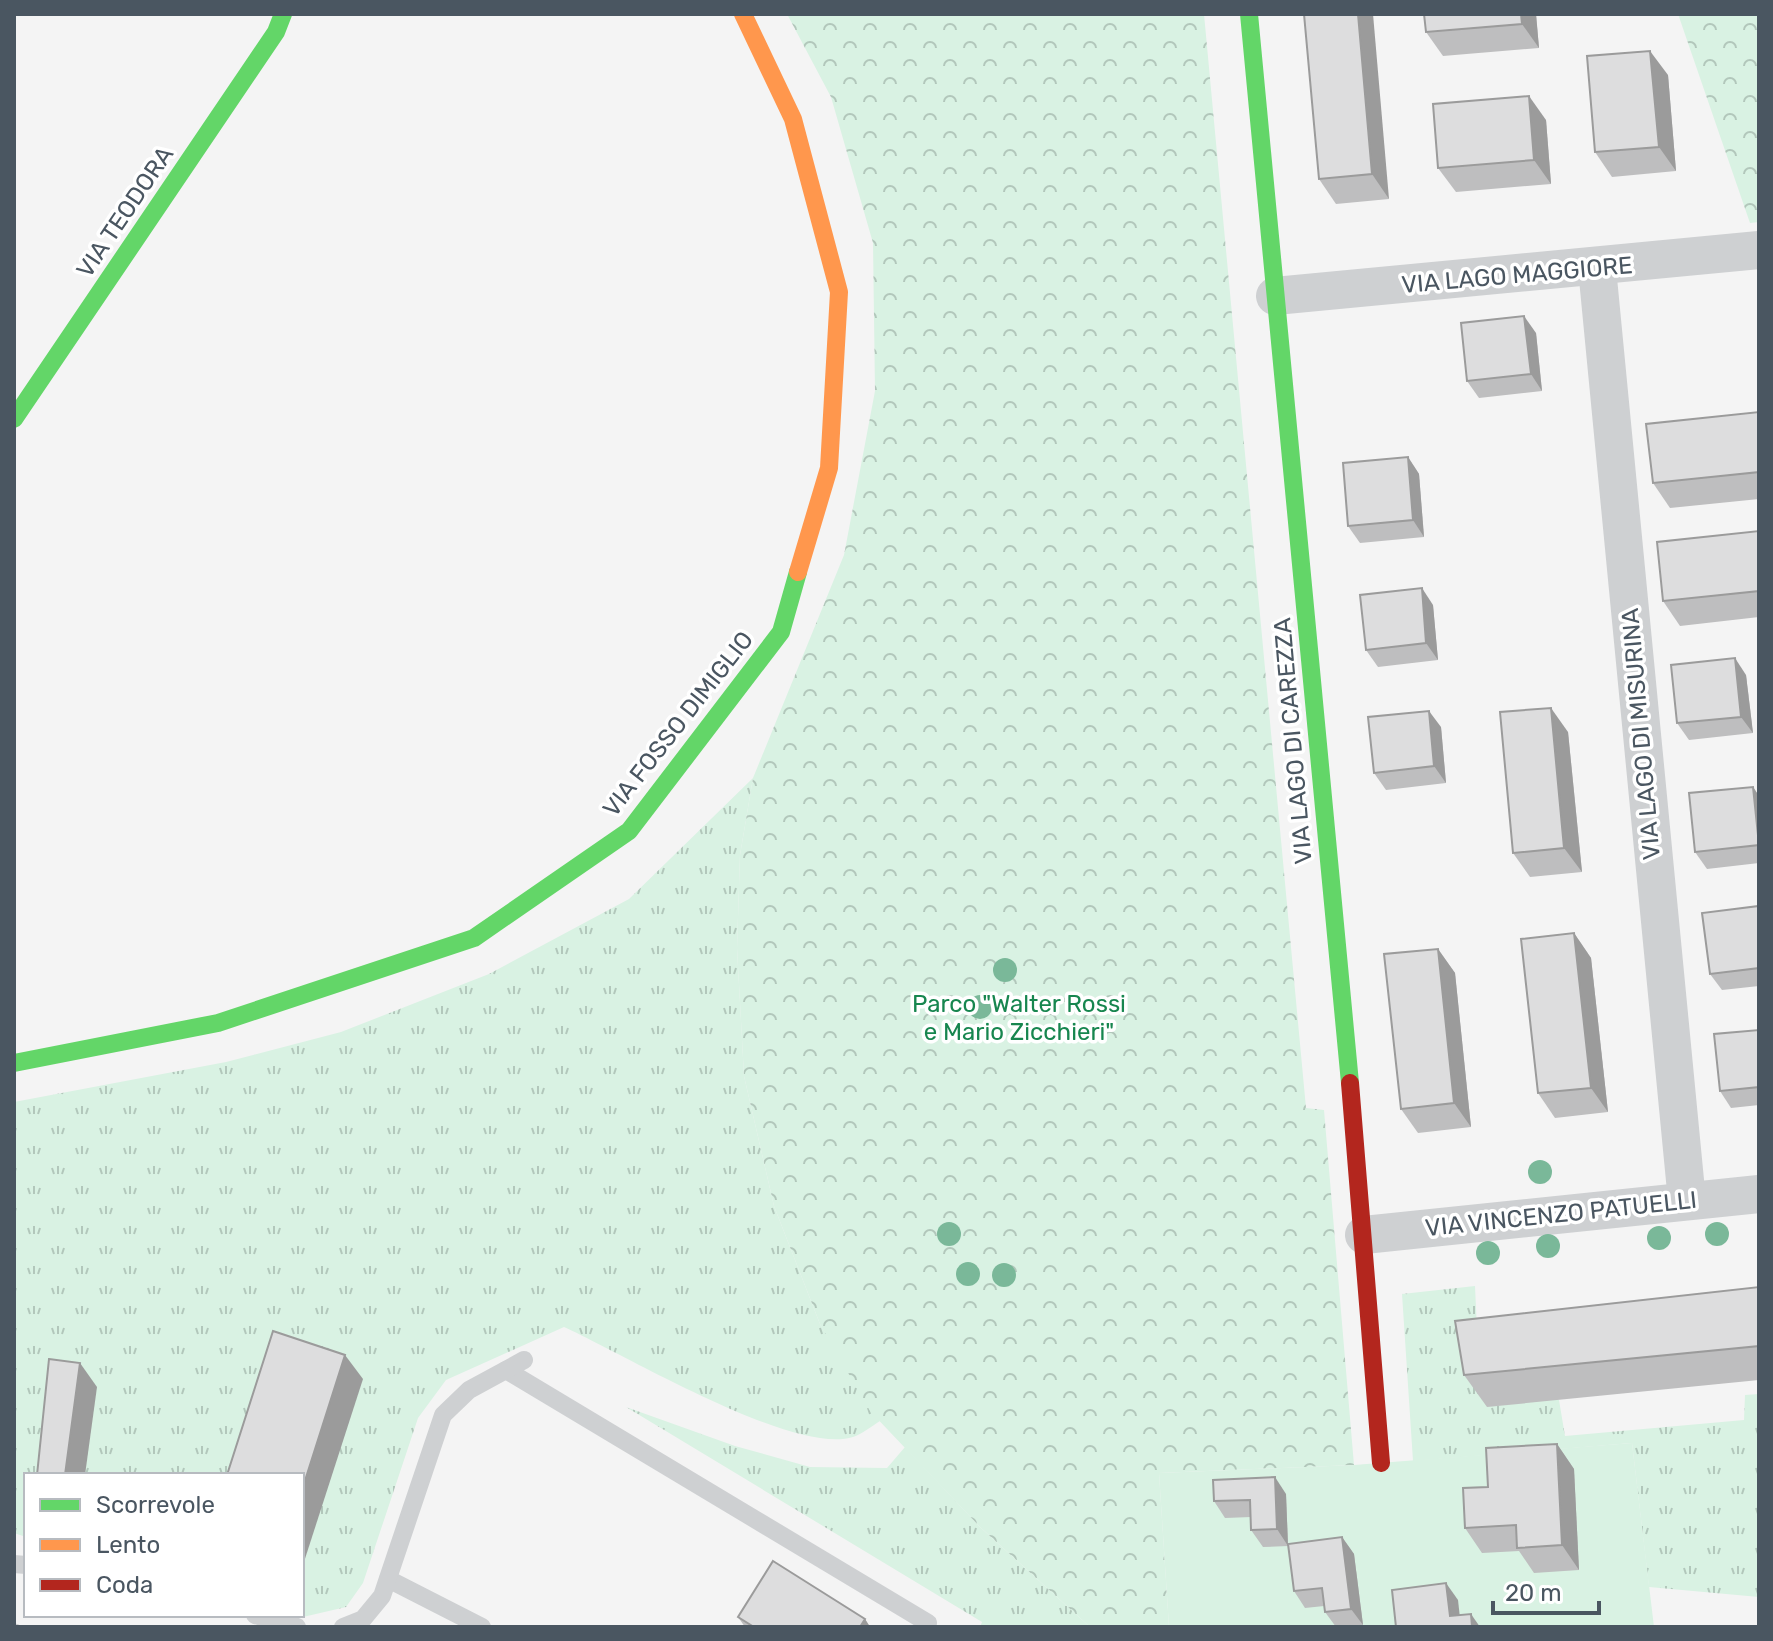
<svg xmlns="http://www.w3.org/2000/svg" width="1773" height="1641" viewBox="0 0 1773 1641" font-family="Rubik,sans-serif">
  <defs>
    <pattern id="grass-tufts" width="24" height="20" patternUnits="userSpaceOnUse" patternTransform="scale(2)"><rect width="24" height="20" fill="#d9f2e3"/><path d="M3 7l-1-3M5 7V3M7 7l1-3M15 17l-1-3M17 17v-4M19 17l1-3" fill="none" stroke="#b2c7bb"/></pattern>
    <pattern id="forest-crowns" width="20" height="18" patternUnits="userSpaceOnUse" patternTransform="scale(2)"><rect width="20" height="18" fill="#d9f2e3"/><path d="M2 6a3 3 0 1 1 6 0M12 15a3 3 0 1 1 6 0" fill="none" stroke="#b2c7bb"/></pattern>
  </defs>
  <rect width="100%" height="100%" fill="#f4f4f4"/>
  <!-- grass -->
  <g fill="url(#grass-tufts)">
    <path d="M753,778L740,855L737,948L744,1076L774,1206L820,1324L880,1421C872,1426 862,1434 853,1437C794,1456 624,1354 564,1327L446,1380L418,1418L363,1583L346,1607L303,1617L296,1615H302V1475H26V1537L14,1533V1102L226,1062L341,1032L489,974L629,899Z"/>
    <path d="M1475,1286L1478,1352L1559,1400L1565,1436L1744,1420L1745,1395L1759,1394V1597L1649,1587L1632,1443L1413,1461L1402,1294Z"/>
    <path d="M626,1407L735,1446L810,1467L887,1468L905,1447L980,1527L1090,1627H980L982,1622Z"/>
  </g>
  <!-- forest -->
  <g fill="url(#forest-crowns)">
    <path d="M787,14H1204L1306,1108L1324,1110L1354,1465L1159,1473L1169,1627H1090L980,1527L870,1411L820,1324L774,1206L744,1076L737,948L740,855L753,778L844,555L875,391L873,243L831,97Z"/>
    <path d="M1678,14H1759V222L1750,223Z"/>
  </g>
  <!-- garden -->
  <path fill="#d9f2e3" d="M1632,1443L1654,1627H1169L1159,1473L1354,1465Z"/>
  <g fill="none" stroke-linecap="round" stroke-linejoin="round">
    <!-- lane -->
    <g stroke="#ced0d2" stroke-width="18">
      <path d="M506,1370L928,1623"/>
      <path d="M14,1564L26,1565"/>
      <path d="M388,1579L482,1627"/>
      <path d="M255,1615L297,1627"/>
      <path d="M343,1627L363,1619L382,1596L443,1415L469,1390L524,1360"/>
    </g>
    <!-- street -->
    <g stroke="#ced0d2" stroke-width="38">
      <path d="M1597,268L1687,1201"/>
      <path d="M1275,296L1759,250"/>
      <path d="M1364,1235L1759,1194"/>
    </g>
    <!-- fast -->
    <g stroke="#63d668" stroke-width="18">
      <path d="M1249,14L1350,1083"/>
      <path d="M14,419L276,32L283,14"/>
      <path d="M14,1063L218,1023L474,938L629,831L781,632L798,572"/>
    </g>
    <!-- slow -->
    <path stroke="#ff974d" stroke-width="18" d="M743,14L793,119L839,292L829,468L798,572"/>
    <!-- jam -->
    <path stroke="#b3261e" stroke-width="18" d="M1350,1083L1381,1463"/>
    <!-- rail -->
    <path stroke="#c9cacc" stroke-width="6" d="M14,1626L17,1627"/>
  </g>
  <!-- trees -->
  <g fill="#7ab899">
    <circle cx="1005" cy="970" r="12"/>
    <circle cx="980" cy="1007" r="12"/>
    <circle cx="1540" cy="1172" r="12"/>
    <circle cx="949" cy="1234" r="12"/>
    <circle cx="1717" cy="1234" r="12"/>
    <circle cx="1659" cy="1238" r="12"/>
    <circle cx="1548" cy="1246" r="12"/>
    <circle cx="1488" cy="1253" r="12"/>
    <circle cx="968" cy="1274" r="12"/>
    <circle cx="1004" cy="1275" r="12"/>
  </g>
  <!-- wall -->
  <g fill="#bebebf">
    <path d="M1304,14L1389,199L1336,204L1319,179Z"/>
    <path d="M1424,14H1536L1539,48L1443,56L1426,32Z"/>
    <path d="M1668,75L1676,171L1612,177L1595,152Z"/>
    <path d="M1546,120L1551,184L1456,192L1438,168Z"/>
    <path d="M1536,333L1542,391L1479,398L1467,381Z"/>
    <path d="M1759,412V499L1670,508L1653,483Z"/>
    <path d="M1408,457L1419,474L1424,537L1360,543L1348,526Z"/>
    <path d="M1759,531V617L1680,626L1663,601Z"/>
    <path d="M1433,605L1438,660L1378,667L1366,650Z"/>
    <path d="M1746,675L1753,733L1689,740L1677,723Z"/>
    <path d="M1441,727L1446,783L1386,790L1374,773Z"/>
    <path d="M1568,732L1582,872L1530,877L1513,853Z"/>
    <path d="M1753,787L1759,796V863L1707,869L1695,852Z"/>
    <path d="M1759,906V986L1722,990L1710,974Z"/>
    <path d="M1574,933L1591,958L1608,1112L1555,1118L1538,1093Z"/>
    <path d="M1438,949L1455,973L1471,1127L1418,1133L1401,1109Z"/>
    <path d="M1759,1030V1105L1731,1108L1720,1091Z"/>
    <path d="M1759,1287V1380L1487,1407L1464,1375Z"/>
    <path d="M1557,1444L1574,1469L1579,1570L1534,1573L1519,1551L1482,1553L1465,1528L1488,1487Z"/>
    <path d="M1286,1494L1288,1544L1342,1537L1354,1554L1363,1625L1336,1627L1325,1612L1324,1606L1305,1608L1294,1591L1288,1546L1263,1547L1251,1530V1517L1225,1518L1214,1501Z"/>
    <path d="M738,1617L865,1619L870,1627H745Z"/>
  </g>
  <!-- shaded-wall -->
  <g fill="#9b9b9b">
    <path d="M1358,14H1373L1389,199L1372,174Z"/>
    <path d="M1521,14H1536L1539,48L1522,24Z"/>
    <path d="M1650,51L1668,75L1676,171L1659,147Z"/>
    <path d="M1529,96L1546,120L1551,184L1534,160Z"/>
    <path d="M1524,316L1536,333L1542,391L1531,374Z"/>
    <path d="M1408,457L1419,474L1424,537L1413,520Z"/>
    <path d="M1422,588L1433,605L1438,660L1426,643Z"/>
    <path d="M1735,658L1746,675L1753,733L1741,717Z"/>
    <path d="M1551,708L1568,732L1582,872L1564,848Z"/>
    <path d="M1429,711L1441,727L1446,783L1434,766Z"/>
    <path d="M1753,787L1759,796V845Z"/>
    <path d="M1574,933L1591,958L1608,1112L1591,1088Z"/>
    <path d="M1438,949L1455,973L1471,1127L1454,1103Z"/>
    <path d="M345,1355L363,1379L302,1568V1490Z"/>
    <path d="M80,1363L97,1387L85,1475H65Z"/>
    <path d="M1557,1444L1574,1469L1579,1570L1562,1545Z"/>
    <path d="M1275,1477L1286,1494L1288,1546L1277,1529Z"/>
    <path d="M1342,1537L1354,1554L1363,1625L1351,1609Z"/>
    <path d="M1446,1583L1458,1600L1461,1627L1450,1616Z"/>
    <path d="M1471,1614L1480,1627H1472Z"/>
    <path d="M865,1619L870,1627H860Z"/>
  </g>
  <!-- building -->
  <g fill="#ddddde" stroke="#9b9b9b" stroke-width="2">
    <path d="M1304,14H1358L1372,174L1319,179Z"/>
    <path d="M1424,14H1521L1522,24L1426,32Z"/>
    <path d="M1650,51L1659,147L1595,152L1587,56Z"/>
    <path d="M1529,96L1534,160L1438,168L1433,104Z"/>
    <path d="M1524,316L1531,374L1467,381L1461,323Z"/>
    <path d="M1759,412V472L1653,483L1646,424Z"/>
    <path d="M1408,457L1413,520L1348,526L1343,463Z"/>
    <path d="M1759,531V591L1663,601L1657,542Z"/>
    <path d="M1422,588L1426,643L1366,650L1360,595Z"/>
    <path d="M1735,658L1741,717L1677,723L1671,665Z"/>
    <path d="M1551,708L1564,848L1513,853L1500,712Z"/>
    <path d="M1429,711L1434,766L1374,773L1368,717Z"/>
    <path d="M1753,787L1759,845L1695,852L1689,793Z"/>
    <path d="M1759,906V968L1710,974L1702,913Z"/>
    <path d="M1574,933L1591,1088L1538,1093L1521,939Z"/>
    <path d="M1438,949L1454,1103L1401,1109L1384,954Z"/>
    <path d="M1759,1030V1087L1720,1091L1714,1034Z"/>
    <path d="M1759,1287V1346L1464,1375L1455,1321Z"/>
    <path d="M273,1331L345,1355L302,1490V1475H227Z"/>
    <path d="M49,1359L80,1363L65,1475H37Z"/>
    <path d="M1557,1444L1562,1545L1517,1548L1516,1525L1465,1528L1463,1488L1488,1487L1486,1448Z"/>
    <path d="M1275,1477L1277,1529L1251,1530L1250,1500L1214,1501L1213,1480Z"/>
    <path d="M1342,1537L1351,1609L1325,1612L1322,1588L1294,1591L1288,1544Z"/>
    <path d="M773,1561L865,1619L860,1627H754L738,1617Z"/>
    <path d="M1446,1583L1450,1616L1471,1614L1472,1627H1396L1392,1590Z"/>
  </g>
  <g text-anchor="middle" dominant-baseline="central" stroke-width="7" stroke-linejoin="round" paint-order="stroke">
    <!-- street labels -->
    <g font-size="24" fill="#4a5661" stroke="#fff">
      <text transform="translate(125 212) rotate(-56)">VIA TEODORA</text>
      <text transform="translate(1517 275) rotate(-5)">VIA LAGO MAGGIORE</text>
      <text transform="translate(678 724) rotate(-52)">VIA FOSSO DIMIGLIO</text>
      <text transform="translate(1641 734) rotate(-95)">VIA LAGO DI MISURINA</text>
      <text transform="translate(1293 741) rotate(-95)">VIA LAGO DI CAREZZA</text>
      <text transform="translate(1561 1214) rotate(-6)">VIA VINCENZO PATUELLI</text>
    </g>
    <!-- park labels -->
    <g font-size="24" fill="#17864f" stroke="#fff">
      <text x="1019" y="1004">Parco "Walter Rossi<tspan x="1019" dy="28">e Mario Zicchieri"</tspan></text>
    </g>
  </g>
  <!-- border -->
  <rect width="1773" height="1641" fill="none" stroke="#4a5661" stroke-width="32"/>
  <!-- legend -->
  <rect x="24" y="1473" width="280" height="144" fill="#ffffff" stroke="#b7bbc0" stroke-width="2"/>
  <rect x="40" y="1499" width="40" height="12" fill="#63d668" stroke="#b7bbc0" stroke-width="2"/>
  <text x="96" y="1513" font-size="24" fill="#4a5661">Scorrevole</text>
  <rect x="40" y="1539" width="40" height="12" fill="#ff974d" stroke="#b7bbc0" stroke-width="2"/>
  <text x="96" y="1553" font-size="24" fill="#4a5661">Lento</text>
  <rect x="40" y="1579" width="40" height="12" fill="#b3261e" stroke="#b7bbc0" stroke-width="2"/>
  <text x="96" y="1593" font-size="24" fill="#4a5661">Coda</text>
  <!-- scale -->
  <path d="M1493 1601v12h106v-12" fill="none" stroke="#4a5661" stroke-width="4"/>
  <text x="1505" y="1601" font-size="24" fill="#4a5661" stroke="#ffffff" stroke-width="6" paint-order="stroke">20 m</text>
</svg>
